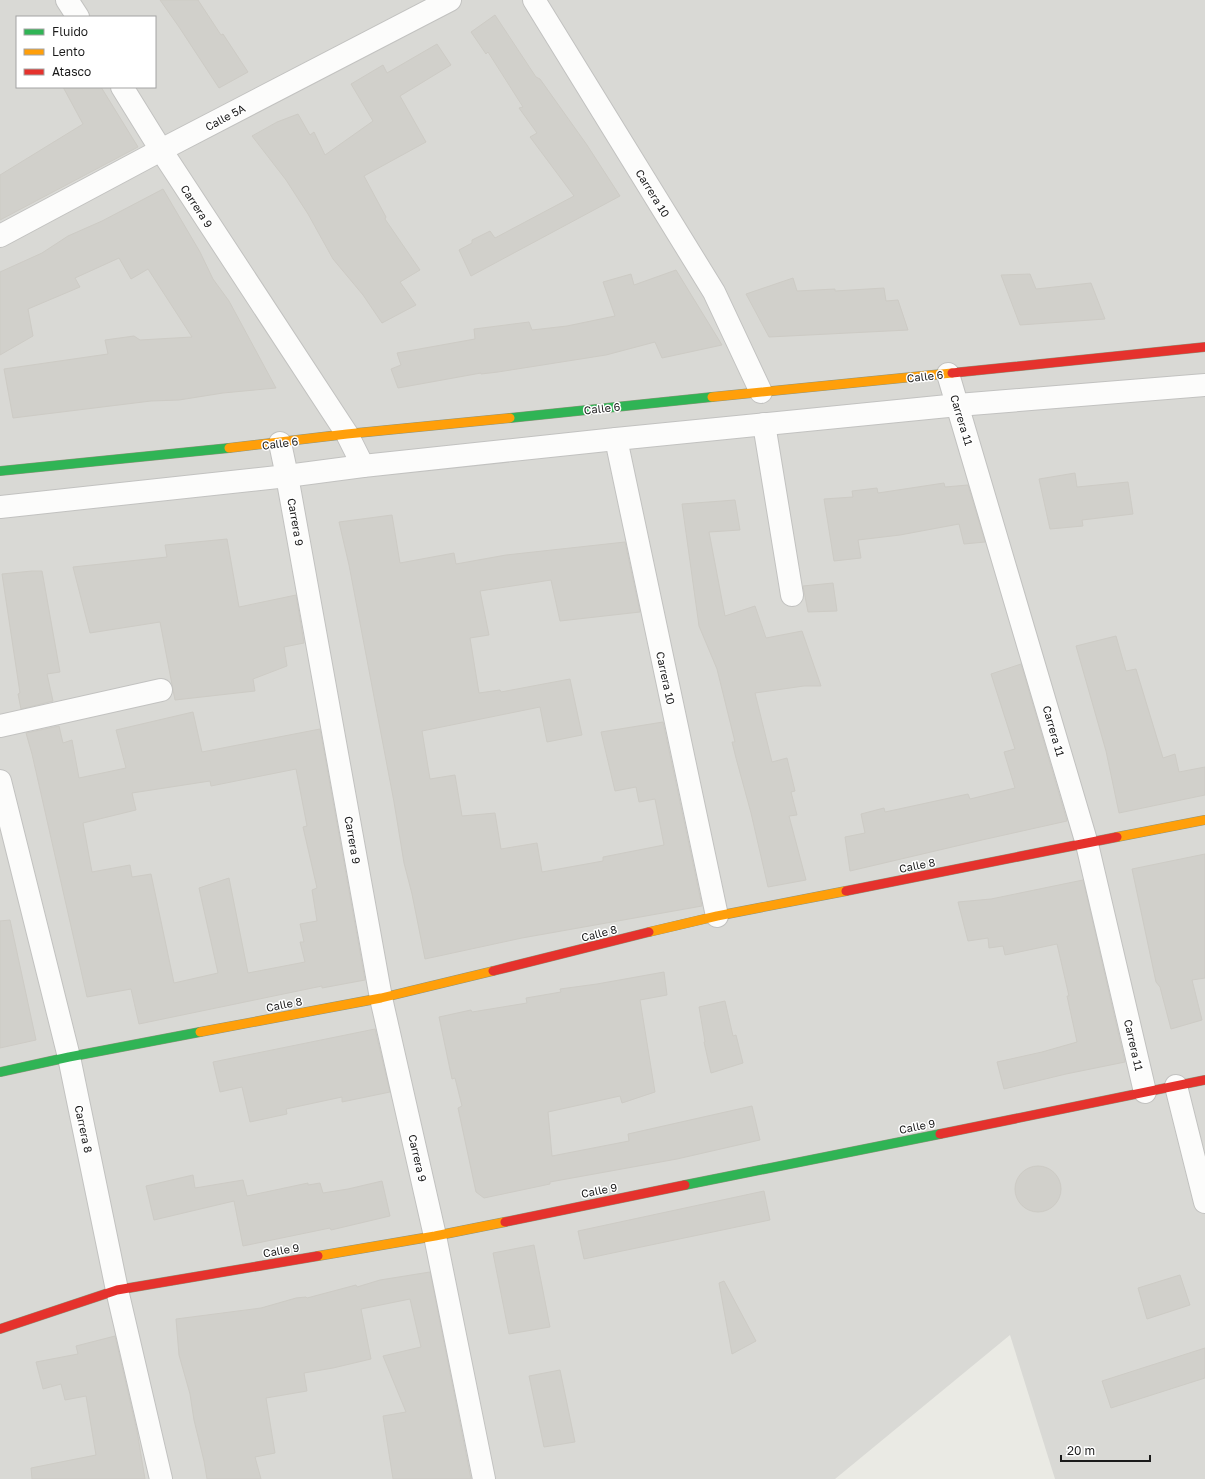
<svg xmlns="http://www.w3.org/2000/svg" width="1205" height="1479" viewBox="0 0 1205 1479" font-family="'Golos Text',sans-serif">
  <rect width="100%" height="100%" fill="#eaeae4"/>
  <!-- residential -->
  <path fill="#d9d9d5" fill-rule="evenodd" d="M0,0H1205V1479H1055L1010,1335L835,1479H0ZM17,17H155V87H17Z"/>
  <!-- building -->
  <g fill="#d1d0cb" stroke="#cdcbc5" fill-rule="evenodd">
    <path d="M160,0H198L221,35L223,34L248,72L219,88L179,27Z"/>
    <path d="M495,15L536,77L540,79L587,145L620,196L471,276L459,250L472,243V240L490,231L495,238L574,196L530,137L537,133L519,108L523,107L488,52L486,54L471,32Z"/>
    <path d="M437,44L451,65L400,96L426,142L364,176L386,217L385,219L420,270L400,282L416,305L382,323L363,295L333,259L308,214L286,180L252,136L277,122L298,114L310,135L314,132L325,155L373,121L351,84L383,65L387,73Z"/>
    <path d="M63,87H101L138,147L0,220V175L83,124Z"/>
    <path d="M163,189L200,252L213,279L229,301L276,388L223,393L179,400L151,401L13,418L4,369L108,354L105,340L134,336L140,340L192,337L148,269L131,279L119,258L75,278L80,287L28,309L33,336L0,355V272L42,253L68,236L102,221Z"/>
    <path d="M676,270L722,345L662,358L655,342L606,355L498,372L481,374V373L398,388L391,369L401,365L397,353L475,339L474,329L529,322L532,330L567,326L615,316L603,282L631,274L634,285Z"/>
    <path d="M1030,274L1036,289L1091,283L1105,319L1020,325L1001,275Z"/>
    <path d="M793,278L797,291L835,289V291L884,288L886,301L898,300L908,330L769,337L746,294Z"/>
    <path d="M1075,473L1077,487L1128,482L1133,514L1082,520L1083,526L1050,529L1039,479Z"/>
    <path d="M944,483L945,487L968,485L985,542L964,544L959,524L900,535L858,540L861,558L834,561L824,499L853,497L852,491L877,488L878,493Z"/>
    <path d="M735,500L740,530L709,532L725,616L755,606L766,638L802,631L821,686H804L755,693L772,762L787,758L795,791L791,792L797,815L789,816L806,880L768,887L751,813L736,758L732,742H735L717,669L699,626L682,504Z"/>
    <path d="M392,515L400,563L454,553L456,564L506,555L625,542L640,612L560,621L551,580L480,591L489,635L470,638L479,693L500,690L501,692L570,679L582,735L547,742L540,707L422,731L430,779L455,775L462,816L495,813L501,849L537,843L542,872L603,861V857L664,845L655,799L639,802L636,787L615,791L601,732L663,722L702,906L522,938L425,959L412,894L404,863L394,802L349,565L339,522Z"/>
    <path d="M227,539L239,607L296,595L304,643L284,647L287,666L253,679L255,691L175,700L160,622L90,633L73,567L167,557L165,545Z"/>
    <path d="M32,571H42L60,672L47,674L53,701L21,709L18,694L20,693L2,574Z"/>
    <path d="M833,583L837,611L808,612L803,586Z"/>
    <path d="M1116,636L1126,671L1136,669L1163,758L1175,754L1179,772L1205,767V795L1119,813L1106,751L1076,646Z"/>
    <path d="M1021,664L1067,821L982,840L850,871L845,837L865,833L861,814L884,808L885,812L968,794L970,799L1015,788L1004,752L1015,749L991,674Z"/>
    <path d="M193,712L202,752L320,729L365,980L322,988V986L139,1024L131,989L87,997L32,754L26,733L59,726L63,743L72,740L79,778L126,768L116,730ZM296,769L307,826L303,827L317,888L312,890L317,921L300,924L304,942H300L305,962L248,973L229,878L199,888L218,973L174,983L151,874L132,877L130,865L92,872L83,823L136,810L132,793L210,781L211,786Z"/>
    <path d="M1205,854V978L1192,980L1202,1020L1171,1029L1160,987L1156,982L1132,869Z"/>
    <path d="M1083,880L1125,1062L1066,1074L1004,1089L997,1062L1042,1052L1077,1042L1067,996H1069L1057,944L1005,955L1003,946L989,948L988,938L968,941L958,902L991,899Z"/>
    <path d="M10,920L36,1040L0,1048V921Z"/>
    <path d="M664,972L667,995L640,1000L655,1092L622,1103L620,1096L548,1112L552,1156L629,1141L628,1134L752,1106L760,1140L677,1159L550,1182V1184L484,1198L476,1192L458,1108L462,1106L455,1078L452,1079L439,1017L471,1010L472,1012L527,1003L526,998L561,992L560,989L597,984Z"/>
    <path d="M725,1001L733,1036L736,1035L743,1063L711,1073L704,1042H705L699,1007Z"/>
    <path d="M375,1029L390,1092L342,1102V1097L286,1109L287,1114L250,1122L242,1087L220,1092L213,1062Z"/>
    <circle cx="1038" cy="1189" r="23"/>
    <path d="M193,1175L195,1188L243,1180L247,1196L308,1183V1185L320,1183L323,1193L348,1189L382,1181L390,1216L331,1230L330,1228L243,1246L234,1201L154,1220L146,1186Z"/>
    <path d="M764,1191L770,1220L584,1259L578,1231Z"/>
    <path d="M534,1245L550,1327L509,1334L493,1253Z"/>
    <path d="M430,1272L471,1479H393L383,1416L406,1412L383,1356L421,1347L410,1299L361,1309L371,1359L333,1368L304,1373L307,1391L266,1398L275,1453L255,1457L261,1479H207L204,1461L194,1420L190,1394L179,1355L176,1319L261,1308L296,1298L306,1297L307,1298L356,1285L357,1287L380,1280Z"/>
    <path d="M1180,1275L1190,1305L1147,1319L1138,1288Z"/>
    <path d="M724,1281L756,1341L732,1354L719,1283Z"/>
    <path d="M115,1336L137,1431L145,1479H32L31,1468L96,1455L86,1396L65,1400L61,1384L43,1389L36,1362L78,1354L76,1346Z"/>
    <path d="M1205,1348V1378L1111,1408L1102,1381Z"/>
    <path d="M560,1370L575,1442L544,1447L529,1376Z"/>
  </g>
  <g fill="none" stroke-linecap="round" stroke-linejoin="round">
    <!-- street casing -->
    <g stroke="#c2c2c0" stroke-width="24">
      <g id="street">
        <path d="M67,0L78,17"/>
        <path d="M534,0L714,292L761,392"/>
        <path d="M122,87L161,150L347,434L363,466"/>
        <path d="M0,236L161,150L450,0"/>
        <path d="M948,374L1087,844L1145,1092"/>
        <path d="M764,424L792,595"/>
        <path d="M616,439L717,916"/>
        <path d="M280,443L287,476L381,998L435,1236L484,1479"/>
        <path d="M0,507L287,476L363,466L616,439L958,405L1205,385"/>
        <path d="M0,726L161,690"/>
        <path d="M0,781L69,1057L117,1290L161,1479"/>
        <path d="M1176,1086L1205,1202"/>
      </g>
    </g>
    <!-- fast casing -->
    <g stroke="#8e957c" stroke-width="10">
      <g id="fast">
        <path d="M510,418L712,397"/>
        <path d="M0,471L229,448"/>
        <path d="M0,1072L69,1057L200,1032"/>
        <path d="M685,1185L940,1134"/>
      </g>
    </g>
    <!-- slow casing -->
    <g stroke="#8e957c" stroke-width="10">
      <g id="slow">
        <path d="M712,397L952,373"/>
        <path d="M229,448L347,434L510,418"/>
        <path d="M1117,837L1205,820"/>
        <path d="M649,932L717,916L846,891"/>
        <path d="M200,1032L381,998L493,971"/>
        <path d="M318,1256L435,1236L505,1222"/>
      </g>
    </g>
    <!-- jam casing -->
    <g stroke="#8e957c" stroke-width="10">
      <g id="jam">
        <path d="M952,373L1205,347"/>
        <path d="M846,891L1117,837"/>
        <path d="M493,971L649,932"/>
        <path d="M940,1134L1205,1080"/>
        <path d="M505,1222L685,1185"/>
        <path d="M0,1329L117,1290L318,1256"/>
      </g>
    </g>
    <!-- street -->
    <use href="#street" stroke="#fcfcfb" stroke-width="22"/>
    <!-- fast -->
    <use href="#fast" stroke="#30b455" stroke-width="9"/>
    <!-- slow -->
    <use href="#slow" stroke="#ff9f0a" stroke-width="9"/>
    <!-- jam -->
    <use href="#jam" stroke="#e5322d" stroke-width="9"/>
  </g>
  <g text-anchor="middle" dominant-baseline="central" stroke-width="3" stroke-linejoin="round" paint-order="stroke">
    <!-- street labels -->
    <g font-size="11" fill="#1b1b1b" stroke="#fff">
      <text transform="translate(225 117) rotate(-28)">Calle 5A</text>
      <text transform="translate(653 193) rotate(58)">Carrera 10</text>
      <text transform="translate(197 206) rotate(57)">Carrera 9</text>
      <text transform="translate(925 376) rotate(-6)">Calle 6</text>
      <text transform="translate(602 408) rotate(-6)">Calle 6</text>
      <text transform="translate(962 420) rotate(73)">Carrera 11</text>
      <text transform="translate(280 443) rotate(-7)">Calle 6</text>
      <text transform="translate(296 522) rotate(80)">Carrera 9</text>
      <text transform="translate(666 678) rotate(78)">Carrera 10</text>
      <text transform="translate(1054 731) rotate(74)">Carrera 11</text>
      <text transform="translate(353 840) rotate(80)">Carrera 9</text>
      <text transform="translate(917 865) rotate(-11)">Calle 8</text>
      <text transform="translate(599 933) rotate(-14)">Calle 8</text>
      <text transform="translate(284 1004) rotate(-11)">Calle 8</text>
      <text transform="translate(1134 1045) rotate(77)">Carrera 11</text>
      <text transform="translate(917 1126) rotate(-11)">Calle 9</text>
      <text transform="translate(84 1129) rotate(78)">Carrera 8</text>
      <text transform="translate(418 1158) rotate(77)">Carrera 9</text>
      <text transform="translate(599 1190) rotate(-11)">Calle 9</text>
      <text transform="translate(281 1250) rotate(-10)">Calle 9</text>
    </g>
  </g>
  <!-- legend -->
  <rect x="16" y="16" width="140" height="72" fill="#ffffff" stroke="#a4a4a4"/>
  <rect x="24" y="29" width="20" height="6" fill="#30b455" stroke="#a4a4a4"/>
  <text x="52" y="36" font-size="12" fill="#1b1b1b">Fluido</text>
  <rect x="24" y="49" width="20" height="6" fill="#ff9f0a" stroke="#a4a4a4"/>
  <text x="52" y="56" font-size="12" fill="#1b1b1b">Lento</text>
  <rect x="24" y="69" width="20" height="6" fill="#e5322d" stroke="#a4a4a4"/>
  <text x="52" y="76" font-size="12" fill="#1b1b1b">Atasco</text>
  <!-- scale -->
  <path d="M1061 1455v6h89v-6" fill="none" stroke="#1b1b1b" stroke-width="2"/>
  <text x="1067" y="1455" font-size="12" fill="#1b1b1b" stroke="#ffffff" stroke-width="3" paint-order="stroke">20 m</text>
</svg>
